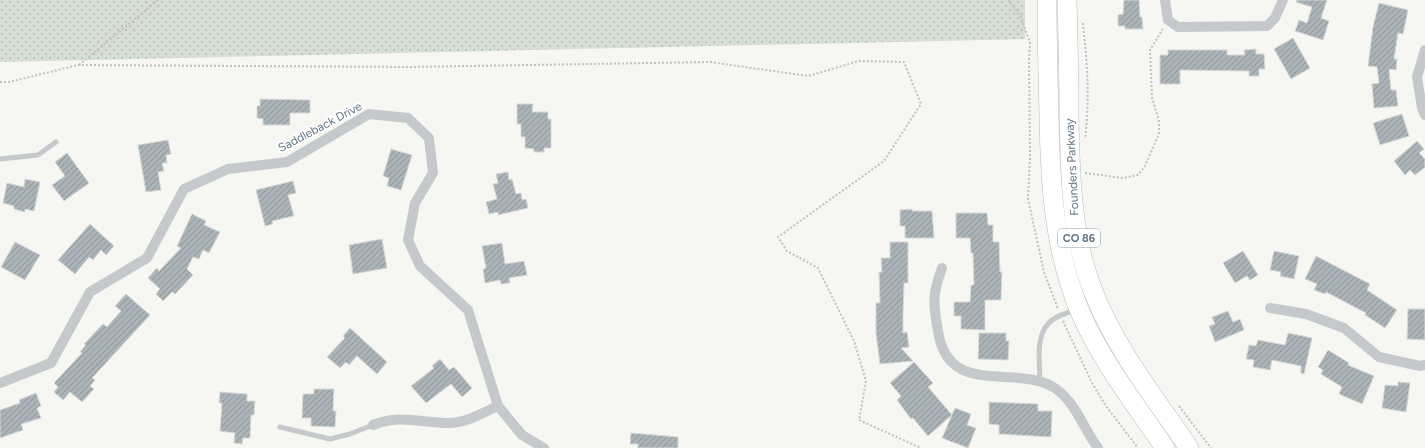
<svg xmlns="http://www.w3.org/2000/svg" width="1425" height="448" viewBox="0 0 1425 448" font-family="Figtree,sans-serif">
  <defs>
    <pattern id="grass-dots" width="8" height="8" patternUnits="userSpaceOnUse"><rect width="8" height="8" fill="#d7ded3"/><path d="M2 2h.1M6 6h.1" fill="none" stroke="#b2b9b1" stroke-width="1.8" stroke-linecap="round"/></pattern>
    <pattern id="building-hatch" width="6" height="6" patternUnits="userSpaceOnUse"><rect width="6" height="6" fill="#aab3b8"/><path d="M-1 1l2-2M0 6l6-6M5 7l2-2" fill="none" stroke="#8e969b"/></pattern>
  </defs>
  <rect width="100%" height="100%" fill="#f6f6f2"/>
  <!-- grass -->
  <path fill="url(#grass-dots)" d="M0,0H1025V39L0,62Z"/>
  <!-- building -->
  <g fill="url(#building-hatch)" stroke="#d8d8d5">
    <path d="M1124,0H1139L1140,17H1142L1143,29H1125V26H1118V15L1123,14Z"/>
    <path d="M1297,0H1327L1321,18L1329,21L1323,40L1295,31L1299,20L1307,23L1312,7L1296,2Z"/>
    <path d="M1379,3L1408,10L1403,34L1398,33L1394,59H1397L1396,70L1389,69L1391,90H1396L1398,106L1374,108L1372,84L1379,83L1377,67L1368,66L1373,27Z"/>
    <path d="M1293,38L1310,68L1291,79L1274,49Z"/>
    <path d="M1256,49V54H1264L1265,69H1259V76H1249V71L1180,70V84H1160V55H1168V50H1227V55H1245L1244,50Z"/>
    <path d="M260,99L310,100V113H290V125H263V119L257,118V106H260Z"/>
    <path d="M517,104H533L532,112H548V119H551V148H544V152H534V149L525,148V137H521V124H517Z"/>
    <path d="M1402,114L1409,136L1380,145L1373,123Z"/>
    <path d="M168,140L171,154L166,155L167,163H162L164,171L158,172L161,190L146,192L138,145Z"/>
    <path d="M1417,141L1424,149L1419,153L1425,159V167L1415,175L1410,170L1405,175L1394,161Z"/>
    <path d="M391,149L412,155L401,190L387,186L389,178L383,176Z"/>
    <path d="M67,153L89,183L64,201L52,185L65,176L55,162Z"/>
    <path d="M508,172L509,180L512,179L516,194L521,193L522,200L526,199L528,208L498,215V212L489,214L486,202L497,199L493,184L498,183L496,174Z"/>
    <path d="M25,179L40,182L34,211L25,209V212L14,209V206L3,203L7,183L24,187Z"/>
    <path d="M293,181L296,193L288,195L294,216L272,221L273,224L265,226L256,190Z"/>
    <path d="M912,209V211H932L934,238H905V226H900V210Z"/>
    <path d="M956,213H987L988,225H993V242H999L1000,272H1002L1001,300H985V330L961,329V316H954V302H970L971,285H974L973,253H971L970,238H956Z"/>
    <path d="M192,214L206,221L204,225L220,232L209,253L203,250L199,259L193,257L187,269L193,275L175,294L172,292L163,301L156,294L160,289L148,278L157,268L159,271L181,248L177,246Z"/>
    <path d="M90,224L114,246L106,255L101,250L93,260L89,257L75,274L58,260Z"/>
    <path d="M382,239L387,268L353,274L349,245Z"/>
    <path d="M15,242L40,255L25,280L1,267Z"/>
    <path d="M890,242H908V283H904L903,315V333L907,332L909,347L901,348L913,361L880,364L876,333V303H880L879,272H882L881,258H890Z"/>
    <path d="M502,243L505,264L524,261L527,275L509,278L510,283L501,284L500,280L485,283L483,269L486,268L482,246Z"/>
    <path d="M1243,251L1258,275L1250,280L1247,276L1235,283L1223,263Z"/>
    <path d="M1274,251L1299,256L1294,279L1280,276L1281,272L1270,270Z"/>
    <path d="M1316,256L1370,284L1367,290L1397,310L1385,328L1365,315L1366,313L1326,292L1325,294L1314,290L1317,284L1305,279Z"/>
    <path d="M126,294L150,315L92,378L95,380L90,386L94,389L82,402L70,392L63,400L54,392L58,387L54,383L82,353L80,352L86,345L84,344L103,324L107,327L121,311L115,306Z"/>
    <path d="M1408,309H1425V340L1407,339Z"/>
    <path d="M1228,311L1233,322L1240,319L1244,330L1215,342L1209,326L1215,324L1212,317Z"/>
    <path d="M350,328L387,362L377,374L357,356L349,365L346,362L340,368L327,357L345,338L343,336Z"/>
    <path d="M979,333H1006V341H1009L1008,360L978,359Z"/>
    <path d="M1288,333L1312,338L1304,374L1301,373V366L1272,360L1270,370L1253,367L1254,360L1246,359L1249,345L1256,346L1258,340L1285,345Z"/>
    <path d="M1328,350L1349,363L1348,365L1374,376L1362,404L1339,394L1342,387L1321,374L1323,370L1318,367Z"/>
    <path d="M440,359L449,370L454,367L472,388L462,397L451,384L426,403L411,386L434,368L432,366Z"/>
    <path d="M914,362L933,383L928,387L952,415L955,408L971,414L967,425L976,428L968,448L942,438L952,415L928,436L913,418L911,419L897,400L901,396L890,383Z"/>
    <path d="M1398,382L1410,383L1406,412L1382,408L1385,385L1398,386Z"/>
    <path d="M314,389H334L333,411H336L335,427L311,426V418H302L303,394H314Z"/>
    <path d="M220,392L247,394V401H255L254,415H251L250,438H243L242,444L234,443L235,433L220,431L222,403H219Z"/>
    <path d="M36,393L41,406L37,408L41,418L21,424L23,430L0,438V410L20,403L19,400Z"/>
    <path d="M989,402L1038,404V411H1052L1051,437L999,434V425L989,424Z"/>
    <path d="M631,433L678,437V448H638V444H630Z"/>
  </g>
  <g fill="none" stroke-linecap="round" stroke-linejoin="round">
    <!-- highway casing -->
    <g stroke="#b7bbbe" stroke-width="20">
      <g id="highway">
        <path d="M1047,0C1047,38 1048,77 1049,115C1050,183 1054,251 1081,314C1102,362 1136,405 1165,448"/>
        <path d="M1067,0C1068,38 1069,77 1069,115C1070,174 1071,235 1093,291C1115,348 1155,398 1189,448"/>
      </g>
    </g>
    <!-- path -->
    <g stroke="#bfc1c3" stroke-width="2" stroke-dasharray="2 2" stroke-linecap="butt">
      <path d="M1008,0L1021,17L1030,43L1029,60L1030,157L1028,199L1044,272L1058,309"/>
      <path d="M1083,23C1087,61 1090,100 1085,138"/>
      <path d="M79,65L158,0"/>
      <path d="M0,82H9L78,65L409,67L710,62L808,76L859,61L904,62L921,104L884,161L778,237L787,251L818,268L854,341L866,381L859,420L921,448"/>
      <path d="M1085,173L1123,178L1138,175L1145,166L1159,134V121L1152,98L1150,50L1164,27"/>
      <path d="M1063,321L1092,383L1106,406L1138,448"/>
      <path d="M1179,406L1211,448"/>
    </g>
    <!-- lane -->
    <g stroke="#c5c9cc" stroke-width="5">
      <path d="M0,159L38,155L56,142"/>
      <path d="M1040,382C1040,365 1035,338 1048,324C1054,316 1067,313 1076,310"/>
      <path d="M280,427L330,439L350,434L373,425"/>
    </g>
    <!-- street -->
    <g stroke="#c5c9cc" stroke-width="10">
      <path d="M1165,0L1168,20L1178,27L1267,26L1275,18L1283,0"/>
      <path d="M1425,50L1417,77L1422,108L1425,115"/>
      <path d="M942,268C932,295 933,303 938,331C948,398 1014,364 1053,387C1075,400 1083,428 1098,448"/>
      <path d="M1270,308L1306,314L1344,328L1379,357L1420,366L1425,365"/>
      <path d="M0,383L51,363L90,292L147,258L184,189L228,169L287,162L369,114L408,118L429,138L433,173L415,203L408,240L420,266L468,310L498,406L522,435L544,448"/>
      <path d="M373,425C400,414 422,423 449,423C466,423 482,413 498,406"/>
    </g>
    <!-- highway -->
    <use href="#highway" stroke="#fff" stroke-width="19"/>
  </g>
  <g text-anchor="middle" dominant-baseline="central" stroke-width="4" stroke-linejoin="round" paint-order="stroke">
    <!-- shield labels -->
    <rect fill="#fff" stroke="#92a0aa" stroke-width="1" x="1058" y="229" width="42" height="18" rx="3"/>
    <g font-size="11" font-weight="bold" fill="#637785">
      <text x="1079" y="238">CO 86</text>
    </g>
    <!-- street labels -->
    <g font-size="12" fill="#637785" stroke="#fff">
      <text transform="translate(320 127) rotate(-28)">Saddleback Drive</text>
      <text transform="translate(1072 167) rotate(-93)">Founders Parkway</text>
    </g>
  </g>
</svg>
